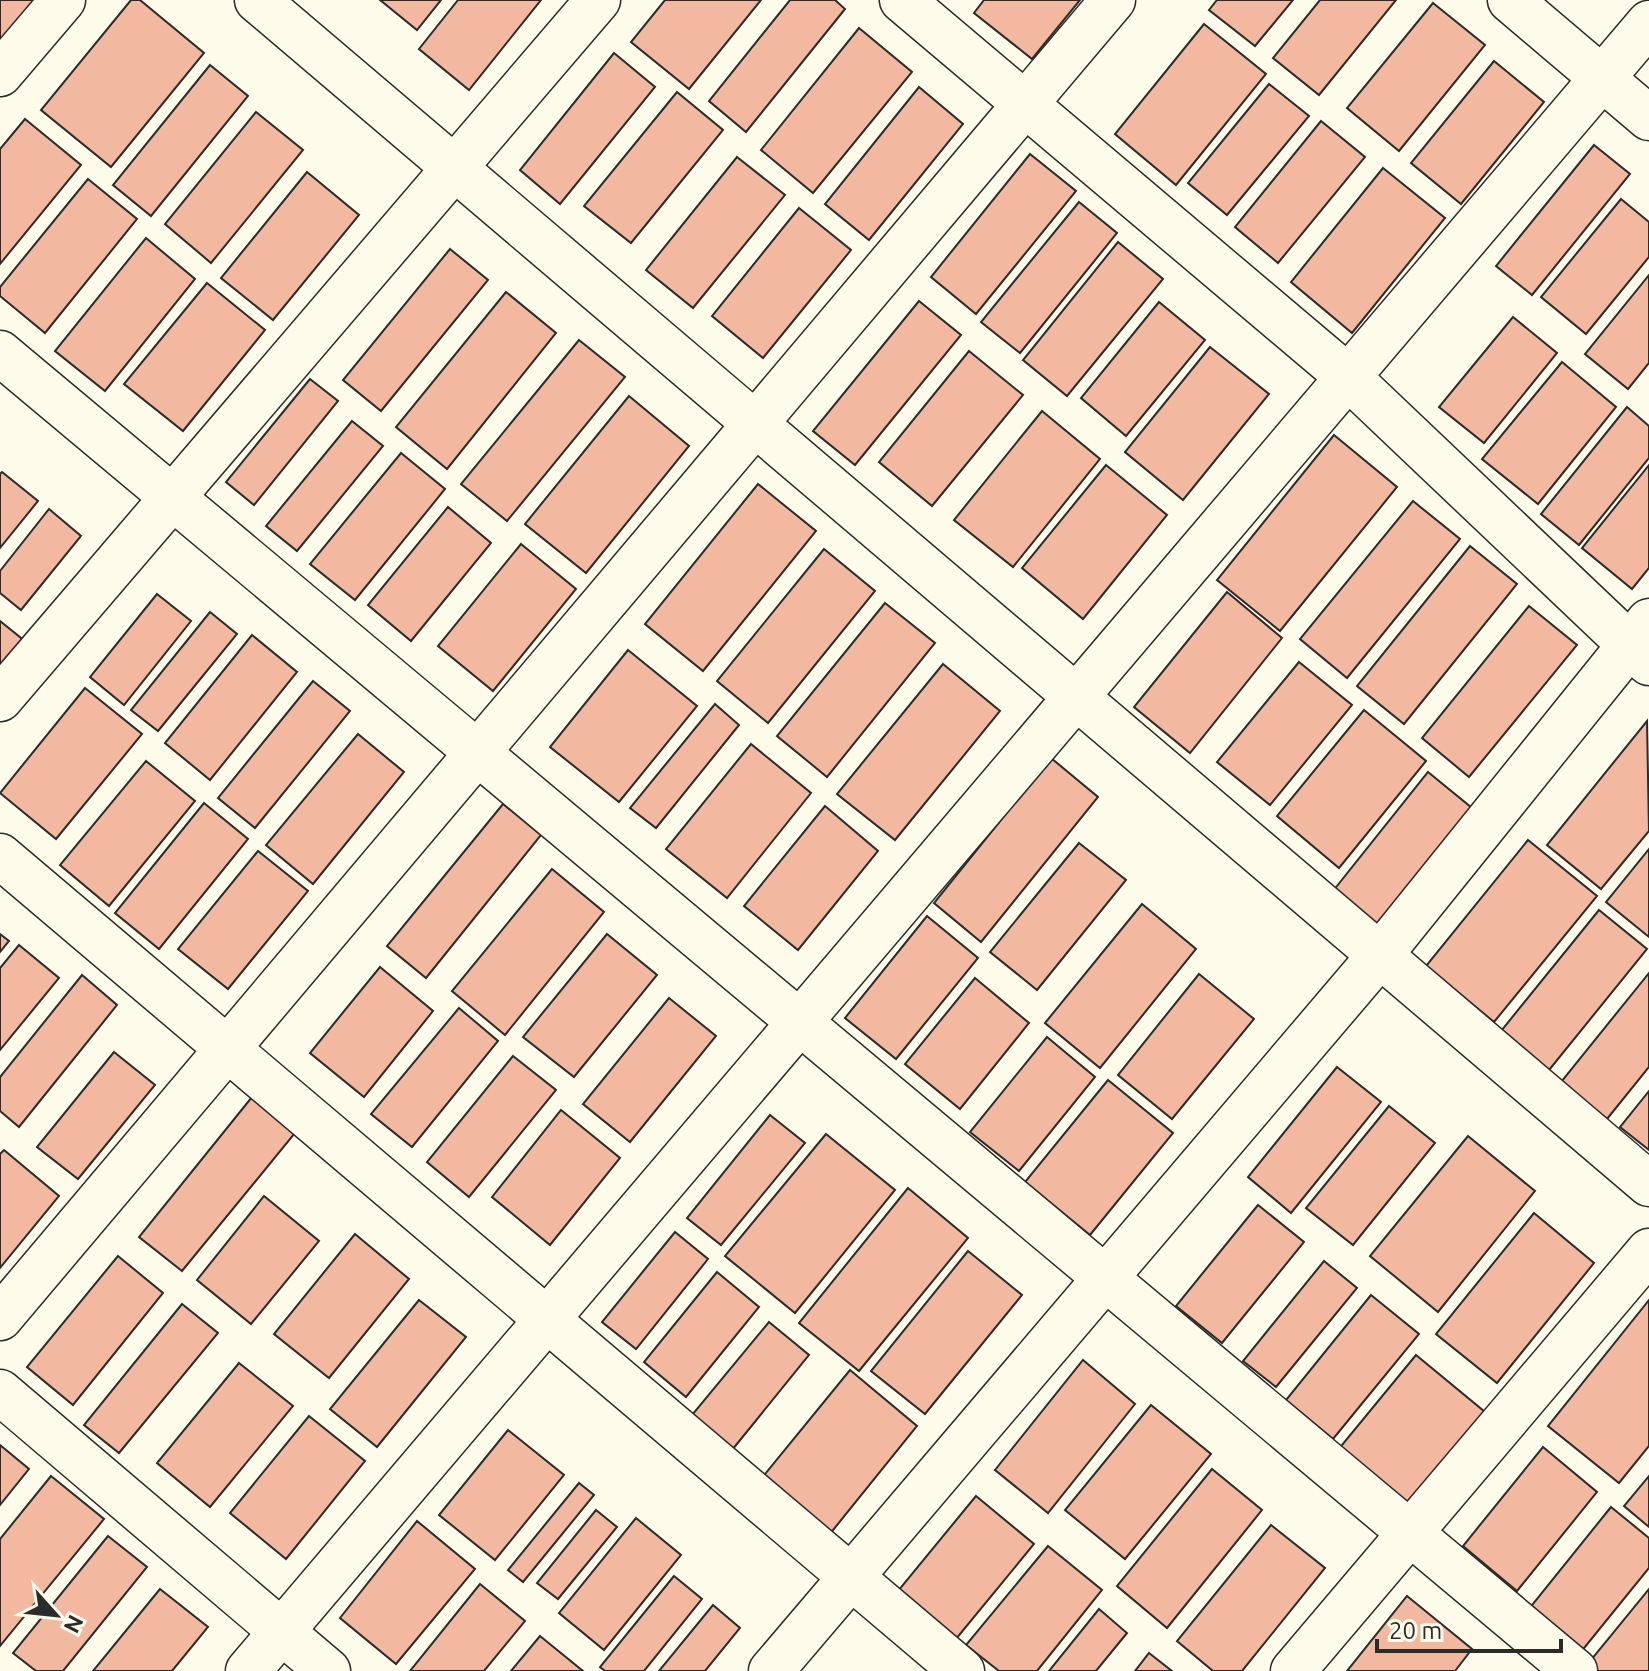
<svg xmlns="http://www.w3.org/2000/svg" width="1649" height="1671" viewBox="0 0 1649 1671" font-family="Ubuntu,sans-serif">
  <rect width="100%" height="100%" fill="#fdfbea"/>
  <!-- building -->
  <g fill="#f2b8a0" stroke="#2b2b2b" stroke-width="2">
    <path d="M0,0H38L0,47Z"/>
    <path d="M131,0H140L204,53L111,167L41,110Z"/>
    <path d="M380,0H441L417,30Z"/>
    <path d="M458,0H541L469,90L419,49Z"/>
    <path d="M665,0H761L689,89L631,42Z"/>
    <path d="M790,0H835L845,9L746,132L709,101Z"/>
    <path d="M984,0H1080L1032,59L974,13Z"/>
    <path d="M1217,0H1293L1255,46L1209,10Z"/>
    <path d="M1320,0H1396L1319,95L1273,58Z"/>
    <path d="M1433,3L1485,45L1399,151L1347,108Z"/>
    <path d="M1204,24L1266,74L1176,185L1115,134Z"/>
    <path d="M859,28L912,72L813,193L761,150Z"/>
    <path d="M614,53L655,87L560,204L520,170Z"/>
    <path d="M1494,61L1544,102L1461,204L1411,163Z"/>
    <path d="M210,65L248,96L151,216L113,185Z"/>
    <path d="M1269,84L1309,116L1227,215L1188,183Z"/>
    <path d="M919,87L963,124L869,240L825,204Z"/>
    <path d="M677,92L723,130L631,243L584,206Z"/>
    <path d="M256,112L303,150L211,263L165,224Z"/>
    <path d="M25,119L81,165L0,264V149Z"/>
    <path d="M1321,121L1365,157L1278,263L1235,227Z"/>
    <path d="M1594,145L1630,174L1532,295L1496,266Z"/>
    <path d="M1030,154L1076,191L976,314L931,277Z"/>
    <path d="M737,157L785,195L693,308L646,270Z"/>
    <path d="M1383,168L1445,218L1352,333L1291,282Z"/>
    <path d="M307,172L359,215L273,320L221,278Z"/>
    <path d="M88,179L137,219L45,333L0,296V287Z"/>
    <path d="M1621,199L1649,222V257L1586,334L1541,297Z"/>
    <path d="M1079,202L1117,233L1020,353L981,322Z"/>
    <path d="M799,208L851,250L763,358L712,316Z"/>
    <path d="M146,238L195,279L105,391L55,351Z"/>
    <path d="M1118,242L1163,279L1067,396L1023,360Z"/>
    <path d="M450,249L488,280L381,411L343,380Z"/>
    <path d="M1649,275V363L1628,389L1585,354Z"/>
    <path d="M207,283L265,330L183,431L124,384Z"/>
    <path d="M506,292L556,333L447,469L396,427Z"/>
    <path d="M919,301L961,335L855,465L813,431Z"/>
    <path d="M1159,302L1205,340L1126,436L1081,398Z"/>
    <path d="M1513,317L1557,353L1484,443L1439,407Z"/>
    <path d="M579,340L625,377L507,521L461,484Z"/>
    <path d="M1210,347L1269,394L1183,500L1125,452Z"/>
    <path d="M969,351L1023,395L932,506L879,462Z"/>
    <path d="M1562,362L1616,407L1538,504L1482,459Z"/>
    <path d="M310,379L338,401L254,505L226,482Z"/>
    <path d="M629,396L689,446L586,573L525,524Z"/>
    <path d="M1627,407L1649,426V458L1579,545L1541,514Z"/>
    <path d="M1042,411L1100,459L1013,567L954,520Z"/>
    <path d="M352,421L383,446L297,551L266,526Z"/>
    <path d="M1334,435L1397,487L1280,631L1217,580Z"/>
    <path d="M401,453L445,489L355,600L310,564Z"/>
    <path d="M1106,465L1167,515L1083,619L1022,568Z"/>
    <path d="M1649,465V568L1632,589L1582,548Z"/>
    <path d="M2,472L38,501L0,548V474Z"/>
    <path d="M758,484L816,531L703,671L645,624Z"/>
    <path d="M1413,501L1460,539L1347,678L1300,639Z"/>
    <path d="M448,507L491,543L411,641L368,605Z"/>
    <path d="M49,509L81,536L21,610L0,593V571Z"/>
    <path d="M521,544L576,589L493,691L438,646Z"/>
    <path d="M1470,546L1517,584L1404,724L1357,686Z"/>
    <path d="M824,549L875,591L768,723L717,681Z"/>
    <path d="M1227,592L1282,638L1190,753L1134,707Z"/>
    <path d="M157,594L191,621L124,705L90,677Z"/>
    <path d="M885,603L935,643L827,777L777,736Z"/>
    <path d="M1529,606L1577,645L1469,777L1422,738Z"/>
    <path d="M210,612L237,634L158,731L131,710Z"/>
    <path d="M0,621L26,642L0,674Z"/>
    <path d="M252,635L297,672L210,780L165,743Z"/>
    <path d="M628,650L697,706L619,802L550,747Z"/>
    <path d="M1299,662L1352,705L1270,805L1217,762Z"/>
    <path d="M943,664L1000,711L895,840L837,794Z"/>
    <path d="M313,681L350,711L255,828L218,798Z"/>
    <path d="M85,688L142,734L56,839L0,793Z"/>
    <path d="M715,704L739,725L656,828L630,808Z"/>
    <path d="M1364,710L1426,761L1339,868L1277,816Z"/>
    <path d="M1647,721L1649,831L1601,889L1547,845Z"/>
    <path d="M358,734L404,772L313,884L266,845Z"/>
    <path d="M751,744L811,793L727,898L666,849Z"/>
    <path d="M1051,758L1098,797L981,942L934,903Z"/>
    <path d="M146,761L195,801L109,906L60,865Z"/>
    <path d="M1428,772L1483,817L1383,940L1329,896Z"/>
    <path d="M204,803L248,839L159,949L115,913Z"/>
    <path d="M503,804L541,835L426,978L387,946Z"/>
    <path d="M825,806L878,851L798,950L744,906Z"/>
    <path d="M1528,840L1597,896L1494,1022L1426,966Z"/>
    <path d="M1079,843L1126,880L1037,990L990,952Z"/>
    <path d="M1649,849V937L1606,902Z"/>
    <path d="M258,851L308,891L228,989L178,949Z"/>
    <path d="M552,869L604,912L505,1035L452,991Z"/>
    <path d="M1142,904L1196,949L1100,1068L1045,1023Z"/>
    <path d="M1599,910L1647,949L1545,1075L1497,1036Z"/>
    <path d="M927,916L978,958L896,1059L845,1018Z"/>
    <path d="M0,934L9,941L0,952Z"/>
    <path d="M607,934L657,975L574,1077L523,1037Z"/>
    <path d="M19,945L59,978L0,1050V968Z"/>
    <path d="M380,967L433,1011L364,1097L310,1053Z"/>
    <path d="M1649,973V1067L1607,1119L1561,1082Z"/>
    <path d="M1199,974L1254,1019L1172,1119L1118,1075Z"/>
    <path d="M82,975L117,1005L19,1127L0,1111V1077Z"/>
    <path d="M975,978L1029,1023L960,1109L905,1064Z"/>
    <path d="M669,998L716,1036L630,1142L583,1104Z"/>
    <path d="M459,1008L498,1041L412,1147L371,1114Z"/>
    <path d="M1047,1037L1095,1077L1019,1171L970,1132Z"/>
    <path d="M114,1052L155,1085L78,1179L37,1147Z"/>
    <path d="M513,1056L556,1090L469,1197L427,1162Z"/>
    <path d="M1337,1067L1381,1102L1291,1213L1248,1177Z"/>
    <path d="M1108,1080L1173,1133L1090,1235L1025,1182Z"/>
    <path d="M1649,1091V1150L1620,1127Z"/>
    <path d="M252,1097L295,1133L182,1271L139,1237Z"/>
    <path d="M1389,1106L1435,1143L1353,1245L1306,1208Z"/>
    <path d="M561,1110L620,1158L550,1245L492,1197Z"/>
    <path d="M770,1115L805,1143L721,1245L687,1218Z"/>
    <path d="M826,1134L895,1190L795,1313L725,1256Z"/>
    <path d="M1468,1136L1535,1191L1438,1312L1370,1256Z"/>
    <path d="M4,1150L59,1196L0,1268V1154Z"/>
    <path d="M908,1188L968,1238L859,1371L799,1323Z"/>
    <path d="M264,1196L319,1241L251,1324L197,1280Z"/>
    <path d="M1258,1205L1304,1242L1222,1343L1176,1306Z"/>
    <path d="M1534,1213L1594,1263L1497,1383L1436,1334Z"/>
    <path d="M675,1232L708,1259L636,1349L602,1322Z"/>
    <path d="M355,1234L409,1279L329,1378L274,1334Z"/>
    <path d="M968,1251L1022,1295L925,1414L871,1371Z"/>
    <path d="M118,1256L163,1293L73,1405L27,1367Z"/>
    <path d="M1324,1261L1357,1288L1276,1387L1243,1361Z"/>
    <path d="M717,1272L759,1307L686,1397L644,1362Z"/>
    <path d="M1371,1295L1419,1334L1333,1439L1286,1400Z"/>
    <path d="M419,1300L466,1337L377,1447L330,1409Z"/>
    <path d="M1649,1300V1446L1619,1483L1548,1426Z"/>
    <path d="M182,1304L218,1333L119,1453L84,1425Z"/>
    <path d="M769,1322L809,1355L728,1455L687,1421Z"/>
    <path d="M1416,1355L1485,1412L1407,1508L1337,1451Z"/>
    <path d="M1083,1360L1135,1404L1048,1513L995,1470Z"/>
    <path d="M239,1363L293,1406L210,1507L157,1463Z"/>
    <path d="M850,1370L917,1426L829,1535L761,1479Z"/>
    <path d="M1151,1405L1211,1454L1125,1559L1065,1510Z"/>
    <path d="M309,1416L365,1461L286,1559L230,1513Z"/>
    <path d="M508,1430L564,1475L495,1560L439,1515Z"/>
    <path d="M0,1445L29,1469L0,1505Z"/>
    <path d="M1543,1447L1597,1492L1517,1591L1463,1546Z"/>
    <path d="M1212,1469L1262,1510L1167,1628L1117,1586Z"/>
    <path d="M51,1476L104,1519L0,1646V1539Z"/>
    <path d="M1649,1476V1527L1624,1506Z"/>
    <path d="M579,1483L594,1495L523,1582L508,1570Z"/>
    <path d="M976,1496L1034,1544L951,1645L893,1597Z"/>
    <path d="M1611,1507L1649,1538V1568L1576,1658L1524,1615Z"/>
    <path d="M596,1510L617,1527L558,1599L537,1583Z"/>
    <path d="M636,1518L681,1555L604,1650L559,1613Z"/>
    <path d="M417,1521L475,1569L396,1664L340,1618Z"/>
    <path d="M1271,1525L1325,1568L1242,1671H1213L1177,1641Z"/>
    <path d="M108,1536L147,1567L63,1671H36L13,1653Z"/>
    <path d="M1048,1546L1102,1590L1037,1671H999L966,1645Z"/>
    <path d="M674,1576L702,1599L644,1671H605L600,1667Z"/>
    <path d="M480,1584L525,1621L484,1671H410Z"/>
    <path d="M160,1589L208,1627L172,1671H93Z"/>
    <path d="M1649,1589V1671H1592L1586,1666Z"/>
    <path d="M1407,1596L1472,1649L1455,1671H1347Z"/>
    <path d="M713,1605L740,1628L705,1671H659Z"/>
    <path d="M1099,1609L1127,1633L1096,1671H1049Z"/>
    <path d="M540,1636L583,1671H511Z"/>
    <path d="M1149,1653L1172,1671H1135Z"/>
  </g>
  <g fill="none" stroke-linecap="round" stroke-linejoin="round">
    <!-- minor casing -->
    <g stroke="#2b2b2b" stroke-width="47">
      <g id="minor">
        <path d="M257,0L1649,1184"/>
        <path d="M902,0L1348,377L1649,663"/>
        <path d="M1510,0L1649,118"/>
        <path d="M0,74L63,0"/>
        <path d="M0,353L1575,1671"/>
        <path d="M0,699L598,0"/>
        <path d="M0,856L962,1671"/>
        <path d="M0,1318L1113,0"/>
        <path d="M0,1392L328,1671"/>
        <path d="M248,1671L1649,23"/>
        <path d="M771,1671L1380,955L1649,621"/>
        <path d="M1293,1671L1649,1251"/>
      </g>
    </g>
    <!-- minor -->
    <use href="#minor" stroke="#fdfbea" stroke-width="44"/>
  </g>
  <!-- north arrow -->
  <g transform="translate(56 1615) rotate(117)" stroke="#fdfbea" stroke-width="6" paint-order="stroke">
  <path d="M0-6L14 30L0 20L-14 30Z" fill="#2b2b2b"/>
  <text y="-12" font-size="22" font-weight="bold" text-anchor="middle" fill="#2b2b2b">N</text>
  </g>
  <!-- scale -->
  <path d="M1377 1639v12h184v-12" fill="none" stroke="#2b2b2b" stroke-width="4"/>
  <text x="1389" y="1639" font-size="24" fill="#2b2b2b" stroke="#fdfbea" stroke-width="6" paint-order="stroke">20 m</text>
</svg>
